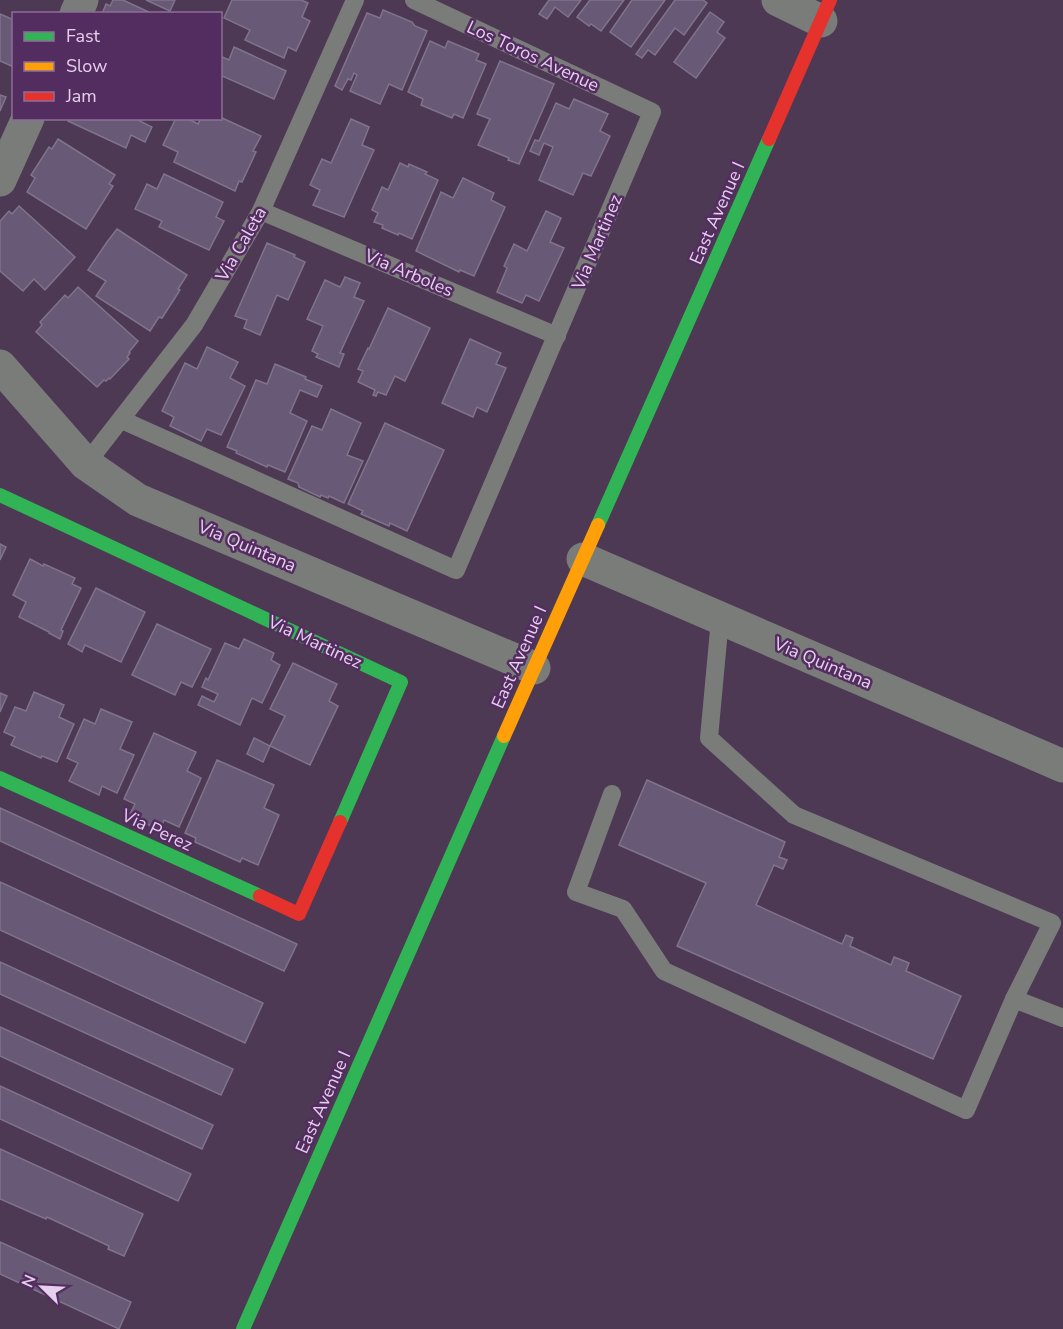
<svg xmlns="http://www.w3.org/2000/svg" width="1063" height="1329" viewBox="0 0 1063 1329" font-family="'Nunito Sans',sans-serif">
  <rect width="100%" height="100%" fill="#4d3954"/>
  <!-- building -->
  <g fill="#685977" stroke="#80738c" stroke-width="1.5">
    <path d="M113,0H123L153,14H102L106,4L110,6Z"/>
    <path d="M146,0H175L170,11Z"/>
    <path d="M232,0H301L308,3L302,17L310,21L296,51L288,47L284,58L245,40L250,30L224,18Z"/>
    <path d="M549,0H581L568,17L555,7L547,19L539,14Z"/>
    <path d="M590,0H624L601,31L591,24L589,26L577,17Z"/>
    <path d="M632,0H665L631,47L610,32Z"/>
    <path d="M675,0H703L707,3L684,35L675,28L655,55L648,50L642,58L636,54Z"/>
    <path d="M383,10L412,22L415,26L427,31L402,90L389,84L380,104L350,91L357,75L354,73L351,80L348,79L342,90L335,86L367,13L380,18Z"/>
    <path d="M710,12L724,22L717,32L725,38L696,78L674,62Z"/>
    <path d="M0,14L14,20V67L0,61Z"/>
    <path d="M430,41L445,48L448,41L479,54L476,60L486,64L463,118L454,114L452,118L421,105L423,99L408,92Z"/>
    <path d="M234,47L286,71L274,99L220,75V56L229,60Z"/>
    <path d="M500,61L554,84L519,164L508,160L509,158L478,145L490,119L477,114Z"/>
    <path d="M0,95L6,97L0,111Z"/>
    <path d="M574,99L608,114L600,131L610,136L591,176L583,173L573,195L539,180L553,147L544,143L539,155L530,151L535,140L539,141L556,103L569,109Z"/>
    <path d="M220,117L261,136L253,151L256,152L242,182L239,181L235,191L174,162L178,152L163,145L176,118H186L198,124L201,118H220Z"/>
    <path d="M69,118H134L152,127L145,142L131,135L126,148L68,121Z"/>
    <path d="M351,119L369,127L362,145L374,150L344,217L313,205L320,190L310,185L322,159L331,163Z"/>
    <path d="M58,139L115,175L109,184L113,186L86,229L27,192L35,178L31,175L49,147L52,149Z"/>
    <path d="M400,163L408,167L409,164L427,172L425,174L438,180L412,239L399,233L398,235L382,228L383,225L374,222L378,213L372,210L382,187L388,190Z"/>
    <path d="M164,174L223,202L216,217L224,221L209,250L159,227L162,221L135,209L147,184L157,189Z"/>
    <path d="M463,178L494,193L491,200L505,207L474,276L460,270L459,272L416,251L441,192L453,198Z"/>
    <path d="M19,206L75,257L45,290L34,279L23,291L0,271V221L9,211L12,214Z"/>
    <path d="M546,211L561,218L550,242L564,248L539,301L526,295L522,303L497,292L507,268L504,266L514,244L527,251Z"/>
    <path d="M117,229L187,275L178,289L180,290L162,318L159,317L150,331L96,296L106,281L88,270L107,242Z"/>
    <path d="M267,243L295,255L294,257L305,262L288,300L277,295L260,335L244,328L247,320L235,316Z"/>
    <path d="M345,277L360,283L354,297L364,301L340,353L344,354L339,367L316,357L318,354L312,351L323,326L307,319L325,280L340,287Z"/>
    <path d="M78,287L138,341L129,352L130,353L127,357L129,359L110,379L109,378L106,381L104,380L97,387L36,332L42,325L40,322L65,295L68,298Z"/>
    <path d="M388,308L430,328L405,381L395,376L386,395L378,392L376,396L373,395L375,390L358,382L363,371L358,369L368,348L369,349Z"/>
    <path d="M470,339L501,353L496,364L506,368L487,412L477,407L473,417L442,403Z"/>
    <path d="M207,347L238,362L230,378L245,386L221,435L207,429L201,441L170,426L174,417L162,411L185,363L197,369Z"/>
    <path d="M275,364L306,377L305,379L322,386L317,397L300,390L290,413L307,421L285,472L268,465L267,467L236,453L237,451L227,447L256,380L267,384Z"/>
    <path d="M331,409L361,423L347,455L363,461L344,503L329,496L328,498L321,495L320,497L299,487L298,483L288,479L312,426L322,430Z"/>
    <path d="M385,423L444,450L407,531L390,523L389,526L361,514L363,511L348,504Z"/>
    <path d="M0,544L6,547L0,560Z"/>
    <path d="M30,559L43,566L44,564L75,578L72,584L81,588L61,630L63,631L60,639L49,633V632L19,617L26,602L13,595Z"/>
    <path d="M96,588L145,612L121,662L85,645L82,652L68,644Z"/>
    <path d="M157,624L211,649L192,687L181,682L175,695L132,675Z"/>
    <path d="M244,639L274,653L271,660L280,665L262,703L252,698L240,725L198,705L202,696L214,702L218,694L202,687L206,678L208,680L225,643L239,649Z"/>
    <path d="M293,663L337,684L329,701L338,706L310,765L270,746L285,716L270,709Z"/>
    <path d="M34,692L64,705L59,717L74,724L57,762L42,756L41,758L11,745L15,737L4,732L15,707L26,711Z"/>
    <path d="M0,693L7,696L0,712Z"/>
    <path d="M101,709L132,722L120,749L134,755L117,793L102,786L99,795L69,781L78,763L67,758L84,719L95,724Z"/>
    <path d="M154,733L196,752L187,771L201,778L179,827L164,820L160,830L129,816L135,804L124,799Z"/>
    <path d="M254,738L270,746L263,762L247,754Z"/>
    <path d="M217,760L274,785L264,808L279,815L258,865L242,858L240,862L195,842L196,838L185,833Z"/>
    <path d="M647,780L785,842L779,857L787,860L783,869L774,865L756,905L842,944L846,935L853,938L850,946L891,965L894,957L909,963L906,971L961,996L933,1059L677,946L706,883L619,845Z"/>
    <path d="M0,808L297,944L284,971L0,841Z"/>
    <path d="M0,882L263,1003L245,1043L0,930Z"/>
    <path d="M0,962L233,1069L221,1095L0,994Z"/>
    <path d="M0,1027L213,1125L202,1149L0,1056Z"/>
    <path d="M0,1086L191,1174L178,1201L0,1119Z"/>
    <path d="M0,1149L143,1214L124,1256L108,1249L109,1246L47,1217L46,1219L0,1199Z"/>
    <path d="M0,1242L131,1302L119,1329L0,1274Z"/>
  </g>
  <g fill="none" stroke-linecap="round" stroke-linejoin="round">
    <!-- lane -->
    <g stroke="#7a7c79" stroke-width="18">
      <path d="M261,211L557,336"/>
      <path d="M122,420L456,570L652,112L414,0"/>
      <path d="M86,464L194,325L261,211L355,0"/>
      <path d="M612,794L576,892L623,909L664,971L966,1110L1014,999L1052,923L794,815L709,738L720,619"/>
      <path d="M1014,999L1063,1018"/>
    </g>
    <!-- street -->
    <g stroke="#7a7c79" stroke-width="33">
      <path d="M778,0L821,21"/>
      <path d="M76,14L82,0"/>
      <path d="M0,180L28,118"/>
      <path d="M0,366L86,464L138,500L534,668"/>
      <path d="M583,559L1063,766"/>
    </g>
    <!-- fast -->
    <g stroke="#30b455" stroke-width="14">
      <path d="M0,495L401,682L340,822"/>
      <path d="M598,525L769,139"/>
      <path d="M0,778L260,896"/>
      <path d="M243,1329L504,736"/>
    </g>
    <!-- slow -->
    <path stroke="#ff9f0a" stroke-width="14" d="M504,736L598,525"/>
    <!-- jam -->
    <g stroke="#e5322d" stroke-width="14">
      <path d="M769,139L830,0"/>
      <path d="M260,896L299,914L340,822"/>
    </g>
  </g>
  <g text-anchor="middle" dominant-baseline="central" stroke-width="5" stroke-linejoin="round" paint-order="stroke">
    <!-- street labels -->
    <g font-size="18" fill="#e5cfed" stroke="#532d60">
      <text transform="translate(533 56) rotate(25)">Los Toros Avenue</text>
      <text transform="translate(717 213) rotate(-66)">East Avenue I</text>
      <text transform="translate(597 242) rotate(-67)">Via Martinez</text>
      <text transform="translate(241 244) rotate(-60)">Via Caleta</text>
      <text transform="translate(409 273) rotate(23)">Via Arboles</text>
      <text transform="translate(247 546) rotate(23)">Via Quintana</text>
      <text transform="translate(315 642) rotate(25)">Via Martinez</text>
      <text transform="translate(519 657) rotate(-66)">East Avenue I</text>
      <text transform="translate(823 663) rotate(23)">Via Quintana</text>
      <text transform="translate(157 830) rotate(25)">Via Perez</text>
      <text transform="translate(323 1102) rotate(-66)">East Avenue I</text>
    </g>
  </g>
  <!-- legend -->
  <rect x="12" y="12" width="210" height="108" fill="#532d60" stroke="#8d6e98" stroke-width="1.5"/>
  <rect x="24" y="32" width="30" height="9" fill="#30b455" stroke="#8d6e98" stroke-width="1.5"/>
  <text x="66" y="42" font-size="18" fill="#e5cfed">Fast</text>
  <rect x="24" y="62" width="30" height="9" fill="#ff9f0a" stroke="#8d6e98" stroke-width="1.5"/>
  <text x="66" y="72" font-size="18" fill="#e5cfed">Slow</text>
  <rect x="24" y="92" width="30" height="9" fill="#e5322d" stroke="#8d6e98" stroke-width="1.5"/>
  <text x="66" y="102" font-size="18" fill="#e5cfed">Jam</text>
  <!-- north arrow -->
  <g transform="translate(42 1287) rotate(294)" stroke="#532d60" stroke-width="4.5" paint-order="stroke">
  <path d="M0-4.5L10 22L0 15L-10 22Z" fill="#e5cfed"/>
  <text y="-9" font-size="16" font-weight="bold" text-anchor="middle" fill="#e5cfed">N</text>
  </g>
</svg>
